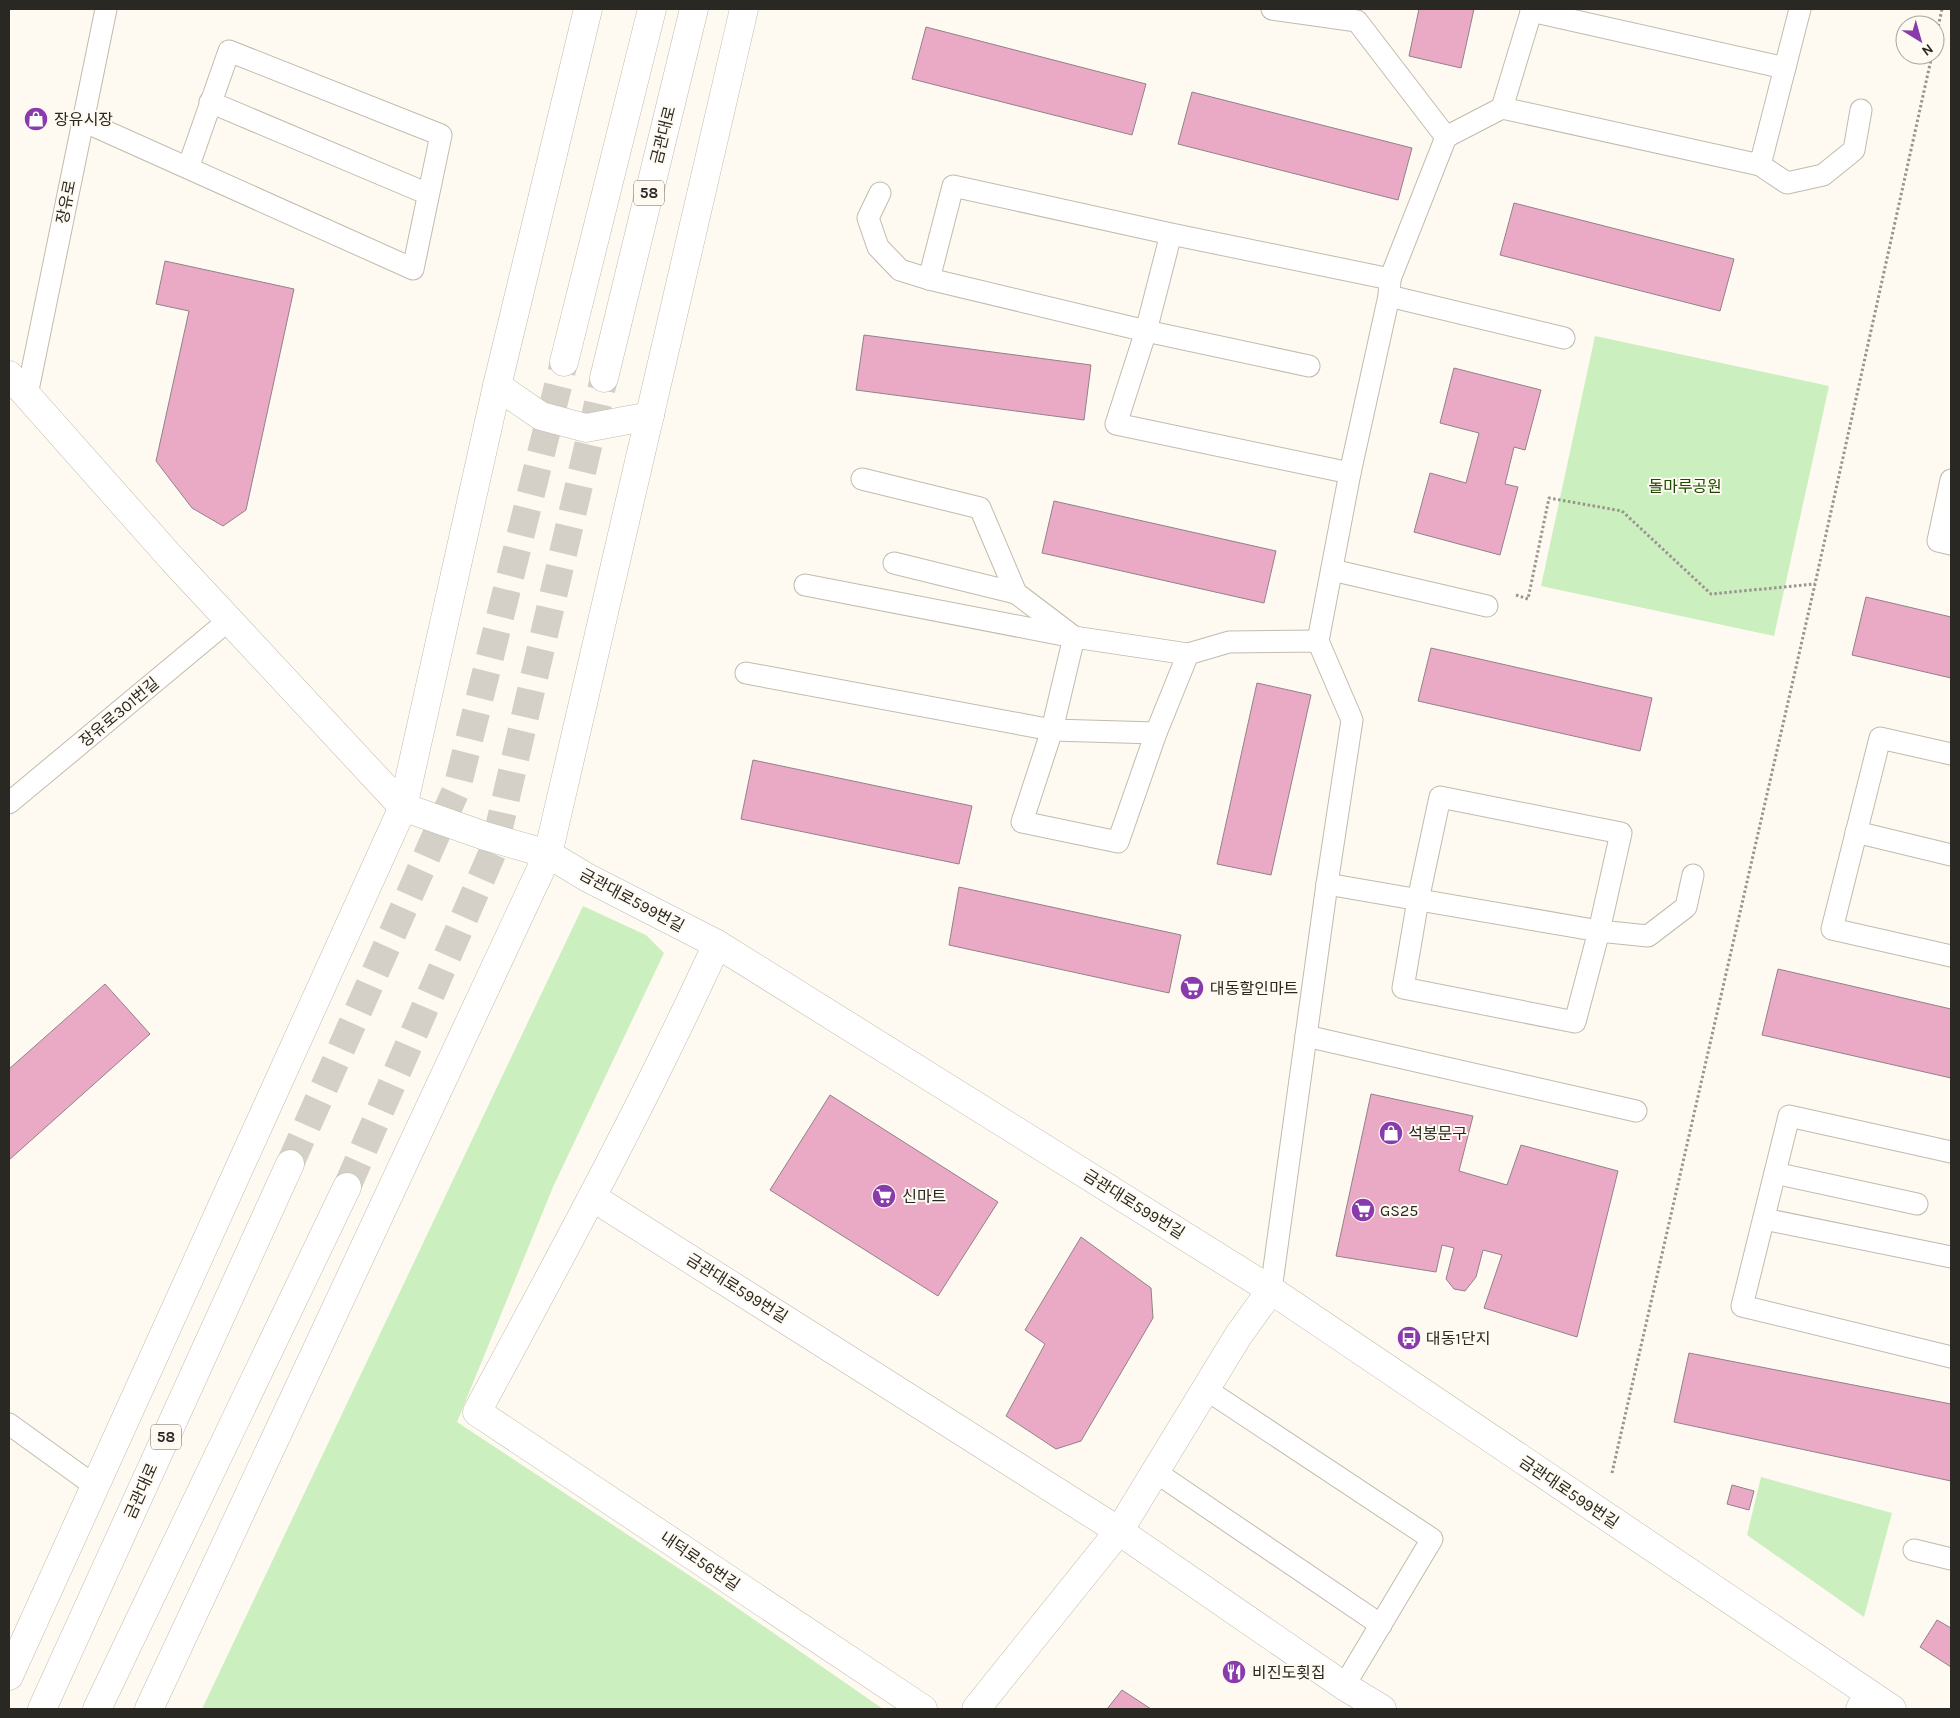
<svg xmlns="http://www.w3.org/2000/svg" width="1960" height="1718" viewBox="0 0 1960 1718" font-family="Karla,'Noto Sans KR',sans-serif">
  <rect width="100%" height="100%" fill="#fefaf1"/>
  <!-- green -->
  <g fill="#ccefbf">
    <path d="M1595,336L1829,386L1774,636L1541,586Z"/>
    <path d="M583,906L646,935L664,953L553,1187L457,1422L710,1589L883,1709H202Z"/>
    <path d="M1761,1477L1892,1513L1864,1617L1747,1535Z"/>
  </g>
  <!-- building -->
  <g fill="#eaaac6" stroke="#918288">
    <path d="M1419,9H1474L1461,68L1409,56Z"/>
    <path d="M926,27L1146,84L1132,135L912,79Z"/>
    <path d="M1192,92L1412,148L1398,200L1178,144Z"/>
    <path d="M1514,203L1734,259L1720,311L1500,255Z"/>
    <path d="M165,261L294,289L246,510L223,526L192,508L156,461L189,311L156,304Z"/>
    <path d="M864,335L1091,365L1084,420L856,390Z"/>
    <path d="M1454,368L1541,390L1525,450L1514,447L1505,484L1518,487L1500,555L1414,532L1430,473L1466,483L1479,433L1440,423Z"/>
    <path d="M1054,501L1276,551L1264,603L1042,553Z"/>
    <path d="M1866,597L1951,617V678L1852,655Z"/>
    <path d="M1431,648L1652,698L1640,751L1418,701Z"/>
    <path d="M1257,683L1311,695L1271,875L1217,864Z"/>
    <path d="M753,760L972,806L959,864L741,819Z"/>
    <path d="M959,887L1181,935L1169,993L949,945Z"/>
    <path d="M1778,969L1951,1009V1078L1762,1035Z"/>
    <path d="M105,984L150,1034L9,1160V1069Z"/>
    <path d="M1371,1094L1473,1116L1459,1171L1507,1185L1521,1145L1618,1171L1577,1337L1484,1308L1502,1255L1483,1250L1476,1277L1465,1291L1454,1289L1446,1279L1454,1248L1442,1245L1436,1272L1336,1256Z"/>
    <path d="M830,1095L998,1202L938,1296L770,1190Z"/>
    <path d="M1081,1237L1151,1288L1153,1318L1081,1441L1056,1449L1006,1416L1045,1344L1025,1330Z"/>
    <path d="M1689,1353L1951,1404V1481L1674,1422Z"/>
    <path d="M1732,1485L1754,1491L1749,1510L1727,1504Z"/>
    <path d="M1937,1620L1951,1628V1667L1920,1647Z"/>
    <path d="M1122,1690L1151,1709H1107Z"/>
  </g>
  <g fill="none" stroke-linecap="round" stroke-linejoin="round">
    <!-- primary-tunnel -->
    <g stroke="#d4d0c8" stroke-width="28" stroke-dasharray="28 14" stroke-linecap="butt">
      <path d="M290,1164L457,788L564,362"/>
      <path d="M347,1187L494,849L604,378"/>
    </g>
    <!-- service casing -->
    <g stroke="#c2bbae" stroke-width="23">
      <g id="service">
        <path d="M1272,9L1357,21L1446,137"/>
        <path d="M1531,11L1785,68"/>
        <path d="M210,102L428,194"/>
        <path d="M1502,108L1532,9"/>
        <path d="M83,121L413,269L441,135L229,51L188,168"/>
        <path d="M1760,165L1787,183L1823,175L1854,150L1861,110"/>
        <path d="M880,193L868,218L878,247L900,270L929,279"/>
        <path d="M1171,234L1146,331L929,279L953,186L1171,234L1390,279L1389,296L1350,473L1318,641"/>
        <path d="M1390,279L1446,137L1502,108L1760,165L1800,9"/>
        <path d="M1389,296L1564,338"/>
        <path d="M1309,366L1146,331L1116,424L1350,473"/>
        <path d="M27,395L106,9"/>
        <path d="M862,479L980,508L1016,593L1074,637L1052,730L1022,822L1118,842L1156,733"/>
        <path d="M1951,480L1938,541L1951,544"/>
        <path d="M894,563L1016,593"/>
        <path d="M1332,570L1487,606"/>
        <path d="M805,585L1074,637L1188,654"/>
        <path d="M746,673L1052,730L1156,733L1188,654L1229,642L1318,641L1352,720L1327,884L1271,1290"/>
        <path d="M1951,754L1880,738L1832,929L1951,956"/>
        <path d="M9,803L229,620"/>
        <path d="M1856,832L1951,855"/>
        <path d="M1327,884L1599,931L1575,1022L1403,988L1418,900L1440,797L1621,833L1599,931L1648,936L1686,907L1693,875"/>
        <path d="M1306,1036L1636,1111"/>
        <path d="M1951,1152L1789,1116L1742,1306L1951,1357"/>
        <path d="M1775,1173L1917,1204"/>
        <path d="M1764,1219L1951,1257"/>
        <path d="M1210,1392L1432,1539L1344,1686"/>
        <path d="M9,1424L95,1486"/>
        <path d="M1160,1475L1381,1625"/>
        <path d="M1914,1550L1951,1559"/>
      </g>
    </g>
    <!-- minor casing -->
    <g stroke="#c2bbae" stroke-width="29">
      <g id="minor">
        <path d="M717,944C644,1104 560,1258 477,1412L923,1709"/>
        <path d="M592,1197L1119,1531L1344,1686L1382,1709"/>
        <path d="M976,1709L1119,1531L1238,1336L1271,1290"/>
        <path d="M1860,1709L1868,1694"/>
      </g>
    </g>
    <!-- tertiary casing -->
    <g stroke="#c2bbae" stroke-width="29">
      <g id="tertiary">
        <path d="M497,386L541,416L586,428L650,416"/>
        <path d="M548,854L588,878L717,944L1271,1290L1892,1709"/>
      </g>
    </g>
    <!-- secondary casing -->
    <g stroke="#c2bbae" stroke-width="29">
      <g id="secondary">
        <path d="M9,375L173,560L403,807L485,836L548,854"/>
        <path d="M9,1676L403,807L497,386L588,9"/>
        <path d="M149,1709L548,854L744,9"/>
      </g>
    </g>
    <!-- primary casing -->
    <g stroke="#c2bbae" stroke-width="29">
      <g id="primary">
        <path d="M564,362L652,9"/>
        <path d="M604,378L694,9"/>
        <path d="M42,1709L290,1164"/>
        <path d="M97,1709L347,1187"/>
      </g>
    </g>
    <!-- path -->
    <g stroke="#98958e" stroke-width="3" stroke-dasharray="2.5 2.5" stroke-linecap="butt">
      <path d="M1935,41L1942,9"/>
      <path d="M1516,595L1528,599L1549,498L1622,511L1711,594L1815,584"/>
      <path d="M1612,1473L1815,584L1932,55"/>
    </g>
    <!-- service -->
    <use href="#service" stroke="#fff" stroke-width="21"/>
    <!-- minor -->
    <use href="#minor" stroke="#fff" stroke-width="28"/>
    <!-- tertiary -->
    <use href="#tertiary" stroke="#fff" stroke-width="28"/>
    <!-- secondary -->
    <use href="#secondary" stroke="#fff" stroke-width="28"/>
    <!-- primary -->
    <use href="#primary" stroke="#fff" stroke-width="28"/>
  </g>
  <!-- icons -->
  <defs>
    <g id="shop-disc" transform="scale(1.25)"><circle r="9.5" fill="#893bac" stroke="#fefaf1"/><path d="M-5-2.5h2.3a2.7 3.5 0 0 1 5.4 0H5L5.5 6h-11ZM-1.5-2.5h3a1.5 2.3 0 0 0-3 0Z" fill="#fff"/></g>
    <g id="supermarket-disc" transform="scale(1.25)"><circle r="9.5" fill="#893bac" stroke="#fefaf1"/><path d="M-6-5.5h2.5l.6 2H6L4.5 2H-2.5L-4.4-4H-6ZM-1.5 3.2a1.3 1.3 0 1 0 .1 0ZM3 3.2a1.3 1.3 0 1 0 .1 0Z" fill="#fff"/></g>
    <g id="bus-disc" transform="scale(1.25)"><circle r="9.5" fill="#893bac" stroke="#fefaf1"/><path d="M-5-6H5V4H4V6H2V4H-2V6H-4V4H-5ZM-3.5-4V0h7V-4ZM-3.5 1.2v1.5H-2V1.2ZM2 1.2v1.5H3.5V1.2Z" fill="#fff"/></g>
    <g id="restaurant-disc" transform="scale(1.25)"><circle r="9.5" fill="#893bac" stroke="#fefaf1"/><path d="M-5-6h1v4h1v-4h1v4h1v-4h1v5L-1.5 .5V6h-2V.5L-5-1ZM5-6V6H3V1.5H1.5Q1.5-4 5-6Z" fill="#fff"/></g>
  </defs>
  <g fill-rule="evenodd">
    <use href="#shop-disc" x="36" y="119"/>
    <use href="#supermarket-disc" x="1192" y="988"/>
    <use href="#shop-disc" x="1391" y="1133"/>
    <use href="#supermarket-disc" x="884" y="1196"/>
    <use href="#supermarket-disc" x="1363" y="1210"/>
    <use href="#bus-disc" x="1409" y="1338"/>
    <use href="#restaurant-disc" x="1234" y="1672"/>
  </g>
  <g text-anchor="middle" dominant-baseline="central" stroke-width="4" stroke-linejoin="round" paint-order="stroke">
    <!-- shield labels -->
    <g fill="#fefaf1" stroke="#6a6761" stroke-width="1">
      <rect x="634" y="180.5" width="30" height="25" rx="4"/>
      <rect x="151" y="1424.5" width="30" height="25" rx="4"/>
    </g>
    <g font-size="15" font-weight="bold" fill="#2a2823">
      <text x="649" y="193">58</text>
      <text x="166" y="1437">58</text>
    </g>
    <!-- poi labels -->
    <g font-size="16" fill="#2a2823" stroke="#fefaf1" text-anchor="start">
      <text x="54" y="119">장유시장</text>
      <text x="1210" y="988">대동할인마트</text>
      <text x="1408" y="1133">석봉문구</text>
      <text x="902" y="1196">신마트</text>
      <text x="1380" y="1210">GS25</text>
      <text x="1426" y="1338">대동1단지</text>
      <text x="1252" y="1672">비진도횟집</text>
    </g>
    <!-- street labels -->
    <g font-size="16" fill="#2a2823" stroke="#fefaf1">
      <text transform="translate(663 135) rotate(-76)">금관대로</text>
      <text transform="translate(66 202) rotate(-79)">장유로</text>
      <text transform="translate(119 712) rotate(-40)">장유로301번길</text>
      <text transform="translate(632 900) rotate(28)">금관대로599번길</text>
      <text transform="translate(1134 1204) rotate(32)">금관대로599번길</text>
      <text transform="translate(737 1288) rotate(32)">금관대로599번길</text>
      <text transform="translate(141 1491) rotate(-66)">금관대로</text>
      <text transform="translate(1569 1492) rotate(34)">금관대로599번길</text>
      <text transform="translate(700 1561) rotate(34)">내덕로56번길</text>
    </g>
    <!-- park labels -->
    <g font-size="16" fill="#1d4c00" stroke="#fefaf1">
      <text x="1685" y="486">돌마루공원</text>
    </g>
  </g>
  <!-- border -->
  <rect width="1960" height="1718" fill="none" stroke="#2a2823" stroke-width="20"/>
  <!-- north arrow -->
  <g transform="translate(1920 40) rotate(143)"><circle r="24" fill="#fefaf1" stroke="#a9a69f"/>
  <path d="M0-4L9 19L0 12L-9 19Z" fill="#893bac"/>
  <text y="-8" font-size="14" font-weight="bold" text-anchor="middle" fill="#2a2823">N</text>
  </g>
</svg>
